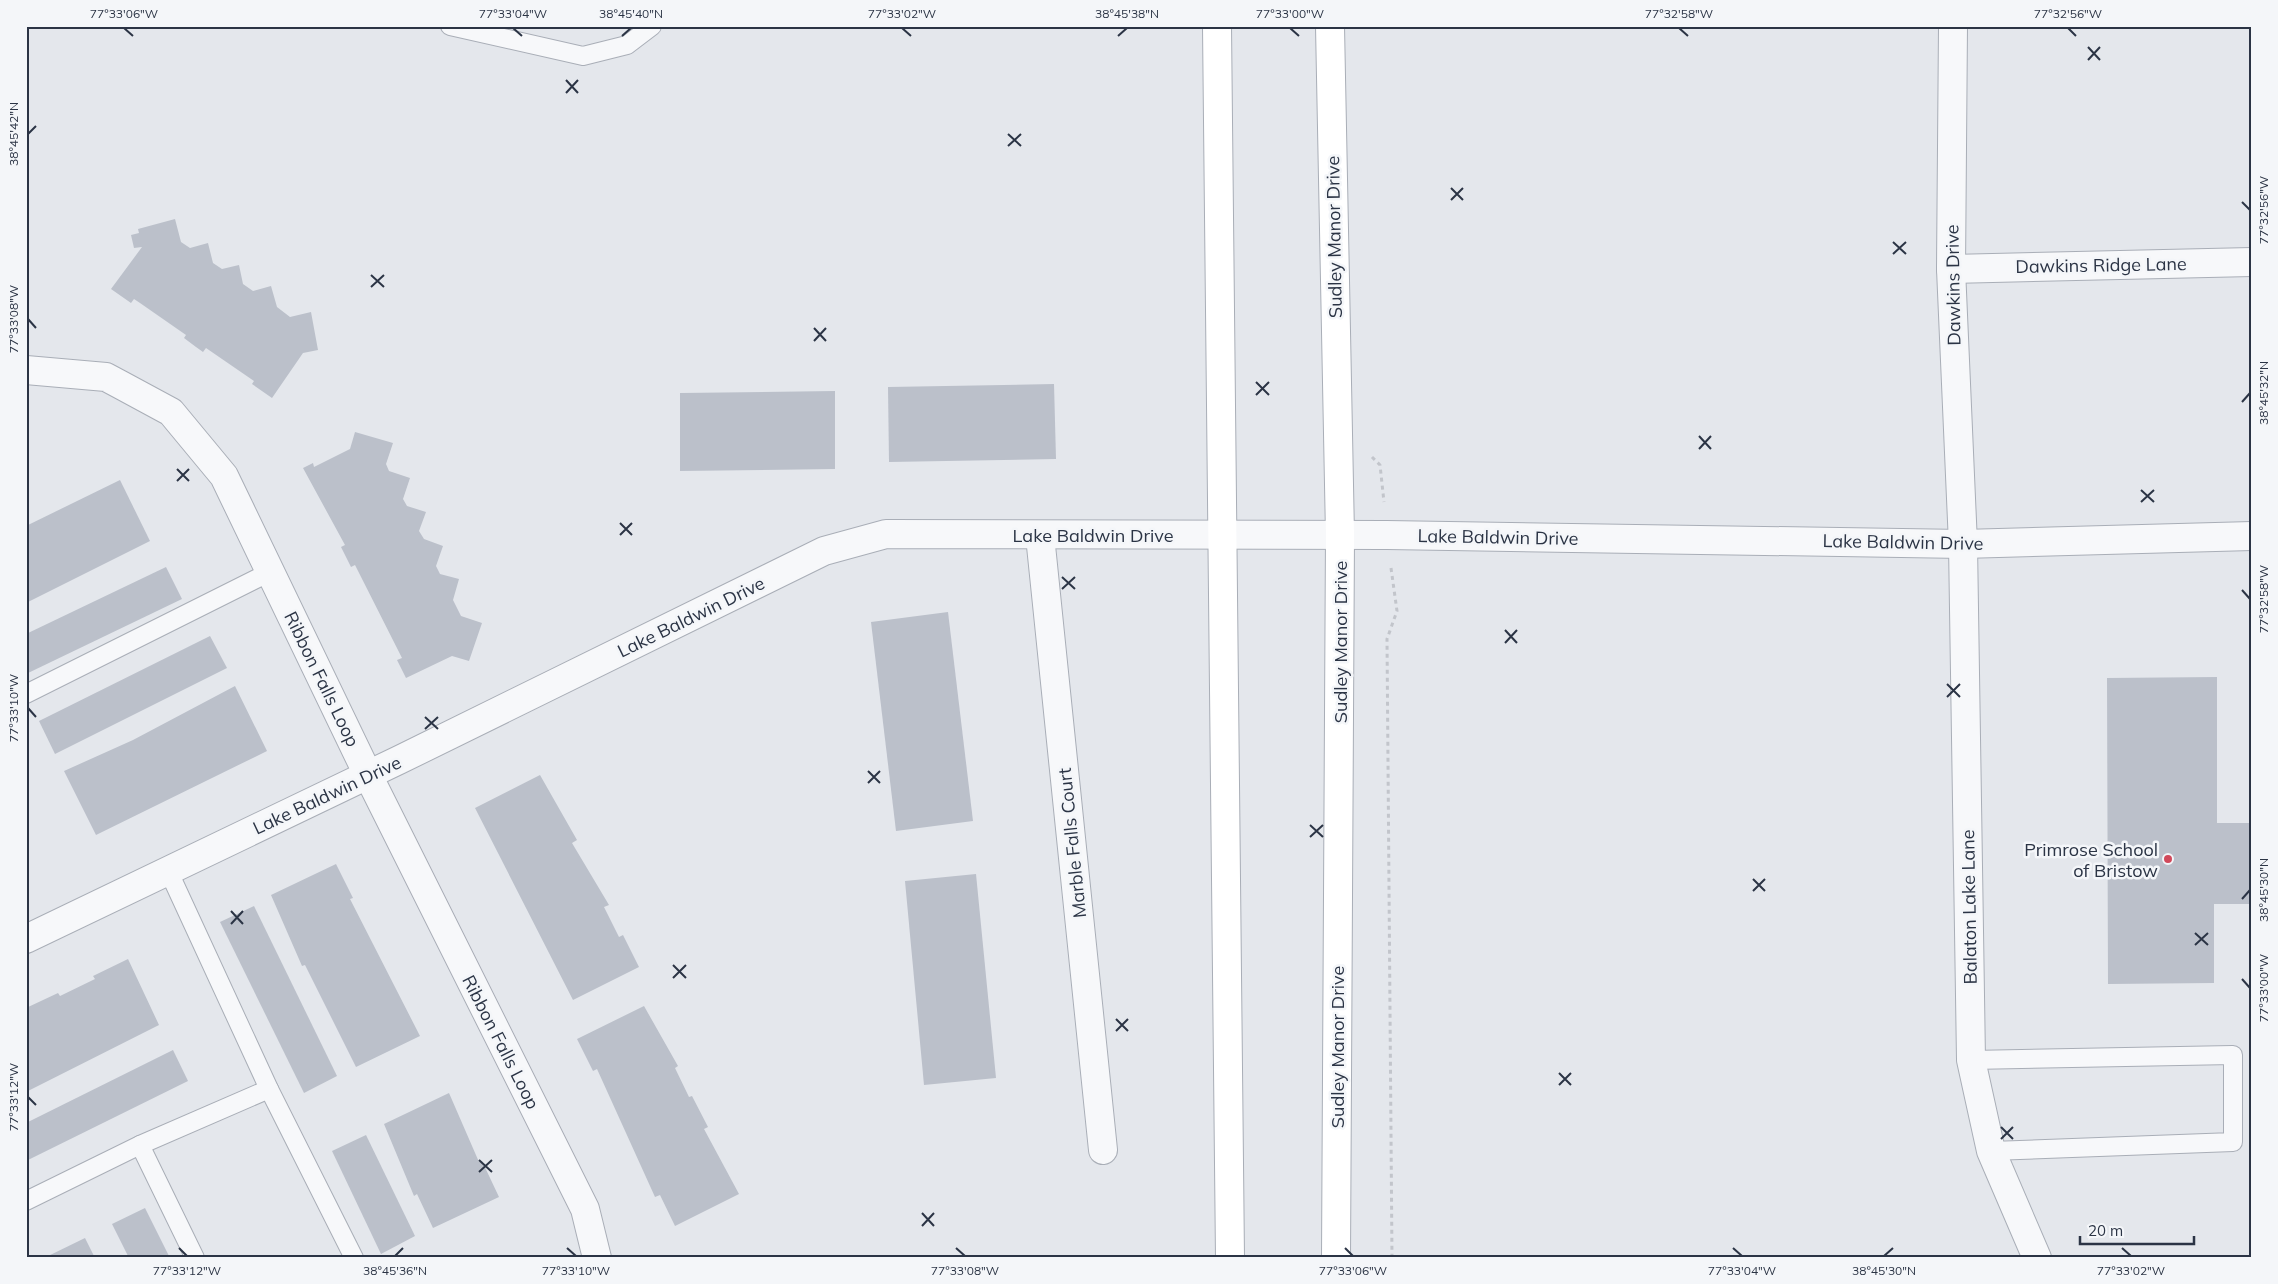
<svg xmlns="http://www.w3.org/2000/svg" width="2278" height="1284" viewBox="0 0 2278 1284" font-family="Mulish,sans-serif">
  <rect width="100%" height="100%" fill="#e4e7ec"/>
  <!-- building -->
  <g fill="#bbc0ca">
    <path d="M175,219L181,242L190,248L208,243L213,263L222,269L239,265L243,284L253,291L271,286L277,307L290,317L311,312L318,350L303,353L272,398L252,384L254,381L206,348L203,352L196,347L184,338L186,335L140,303L134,299L131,303L111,289L142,247L134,248L131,235L139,233L138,229Z"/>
    <path d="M1054,384L1056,459L889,462L888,387Z"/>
    <path d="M835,391V469L680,471V393Z"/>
    <path d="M355,432L393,443L386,464L389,471L410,478L403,499L407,506L426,512L419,531L424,539L443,546L436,566L440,574L459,579L453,600L461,616L482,623L469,661L452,656L406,678L397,660L402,658L355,565L351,567L341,547L345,545L303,468L313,463L314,467L350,449Z"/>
    <path d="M120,480L150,541L26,603V526Z"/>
    <path d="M166,567L182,599L26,674V634Z"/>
    <path d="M948,612L973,821L896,831L871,622Z"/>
    <path d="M210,636L227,668L55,754L39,721Z"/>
    <path d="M2217,677V823H2252V904H2214V983L2108,984L2107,678Z"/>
    <path d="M235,686L267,751L96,835L64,771L133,740Z"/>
    <path d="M540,775L577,840L572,843L609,905L604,907L619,937L623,935L639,967L573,1000L475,808Z"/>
    <path d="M336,864L353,898L350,899L420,1036L356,1067L305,965L302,966L271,895Z"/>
    <path d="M976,874L996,1078L924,1085L905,881Z"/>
    <path d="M254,906L337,1076L304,1093L220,922Z"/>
    <path d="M128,959L159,1025L26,1092V1008L58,993L60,996L95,979L93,976Z"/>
    <path d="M644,1006L678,1066L675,1068L689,1097L692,1096L708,1127L704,1129L739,1194L675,1226L660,1195L655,1197L597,1069L593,1071L577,1039Z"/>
    <path d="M173,1050L188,1081L26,1161V1123Z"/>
    <path d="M449,1093L479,1162L482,1161L499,1197L433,1228L417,1194L414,1196L384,1124Z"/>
    <path d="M366,1135L415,1236L381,1254L332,1151Z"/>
    <path d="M145,1208L170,1258H129L112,1224Z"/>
    <path d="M85,1238L95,1258H44Z"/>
  </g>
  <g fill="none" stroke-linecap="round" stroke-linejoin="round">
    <!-- service casing -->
    <g stroke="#a9aeb7" stroke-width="20">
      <g id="service">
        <path d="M450,26L583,56L627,45L652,26"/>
        <path d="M26,694L270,572"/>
        <path d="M168,870L269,1089L354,1258"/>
        <path d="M1971,1060L2233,1055V1142L1991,1151"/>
        <path d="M140,1145L195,1258"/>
        <path d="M26,1201L140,1145L269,1089"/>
      </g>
    </g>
    <!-- minor casing -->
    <g stroke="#a9aeb7" stroke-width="30">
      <g id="minor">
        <path d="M1953,26L1951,269L1963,544L1971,1060L1991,1151L2037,1258"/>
        <path d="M1951,269L2252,262"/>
        <path d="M26,370L106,377L121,385L171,412L224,476L368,775L585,1209L597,1258"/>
        <path d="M1040,536L1103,1150"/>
        <path d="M26,939L399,760L824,551L886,534L1387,535L1963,544L2252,536"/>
      </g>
    </g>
    <!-- secondary casing -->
    <g stroke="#a9aeb7" stroke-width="30">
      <g id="secondary">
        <path d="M1217,26L1230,1258"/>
        <path d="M1330,26L1340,535L1336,1258"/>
      </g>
    </g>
    <!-- path -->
    <g stroke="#c2c5cb" stroke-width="3" stroke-dasharray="4 4" stroke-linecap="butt">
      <path d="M1372,457L1380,465L1384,502"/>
      <path d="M1391,568L1397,611L1387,639L1392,1258"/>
    </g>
    <!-- service -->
    <use href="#service" stroke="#f7f8fa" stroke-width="18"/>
    <!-- minor -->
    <use href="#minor" stroke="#f7f8fa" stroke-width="28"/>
    <!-- secondary -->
    <use href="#secondary" stroke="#fff" stroke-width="28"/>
  </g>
  <!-- ticks -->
  <path fill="none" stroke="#2b3445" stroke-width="2" d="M124,28L133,36M513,28L522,36M902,28L911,36M1290,28L1299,36M1679,28L1688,36M2068,28L2076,36M622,36L631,28M1118,36L1127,28M2088,47L2100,60M2088,60L2100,47M566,80L578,93M566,93L578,80M28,134L36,126M1008,134L1021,146M1008,146L1021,134M1451,188L1463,200M1451,200L1463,188M2242,202L2250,210M1893,242L1906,254M1893,254L1906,242M371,275L384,287M371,287L384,275M28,319L36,328M814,328L826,341M814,341L826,328M1256,382L1269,395M1256,395L1269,382M2242,402L2250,393M1699,436L1711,449M1699,449L1711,436M177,469L189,481M177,481L189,469M2141,490L2154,502M2141,502L2154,490M620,523L632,535M620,535L632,523M1062,577L1075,589M1062,589L1075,577M2242,590L2250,599M1505,630L1517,643M1505,643L1517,630M1947,684L1960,697M1947,697L1960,684M28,708L36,717M425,717L438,729M425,729L438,717M868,771L880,783M868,783L880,771M1310,825L1323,837M1310,837L1323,825M1753,879L1765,891M1753,891L1765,879M2242,899L2250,890M231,911L243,924M231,924L243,911M2195,933L2208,945M2195,945L2208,933M673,965L686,978M673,978L686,965M2242,979L2250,988M1116,1019L1128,1031M1116,1031L1128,1019M1559,1073L1571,1085M1559,1085L1571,1073M28,1097L36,1105M2001,1127L2013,1139M2001,1139L2013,1127M479,1160L492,1172M479,1172L492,1160M922,1213L934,1226M922,1226L934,1213M179,1248L187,1256M567,1248L576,1256M956,1248L965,1256M1345,1248L1353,1256M1733,1248L1742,1256M2122,1248L2131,1256M395,1256L403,1248M1884,1256L1893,1248"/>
  <!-- markers -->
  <circle fill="#d1495b" stroke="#f4f6f9" stroke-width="2" cx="2168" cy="859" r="5"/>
  <g text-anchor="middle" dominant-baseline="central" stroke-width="5" stroke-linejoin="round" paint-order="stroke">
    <!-- street labels -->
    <g font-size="18" fill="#2b3445" stroke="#f4f6f9">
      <text transform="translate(1334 237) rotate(-91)">Sudley Manor Drive</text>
      <text transform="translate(2101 265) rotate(-1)">Dawkins Ridge Lane</text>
      <text transform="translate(1953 285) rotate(-91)">Dawkins Drive</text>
      <text x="1093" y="535">Lake Baldwin Drive</text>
      <text transform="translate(1498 537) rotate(1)">Lake Baldwin Drive</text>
      <text transform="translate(1903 542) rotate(1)">Lake Baldwin Drive</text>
      <text transform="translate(691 617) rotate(-26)">Lake Baldwin Drive</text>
      <text transform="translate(1340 642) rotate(-90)">Sudley Manor Drive</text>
      <text transform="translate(322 679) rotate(64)">Ribbon Falls Loop</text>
      <text transform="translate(327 795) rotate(-25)">Lake Baldwin Drive</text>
      <text transform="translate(1072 843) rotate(-96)">Marble Falls Court</text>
      <text transform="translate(1969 907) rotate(-91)">Balaton Lake Lane</text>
      <text transform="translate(501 1042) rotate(63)">Ribbon Falls Loop</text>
      <text transform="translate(1337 1047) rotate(-90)">Sudley Manor Drive</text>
    </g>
    <!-- poi labels -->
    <g font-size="18" fill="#2b3445" stroke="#f4f6f9" text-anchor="end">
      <text x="2158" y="849">Primrose School<tspan x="2158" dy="21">of Bristow</tspan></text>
    </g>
  </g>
  <!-- border -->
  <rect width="2278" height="1284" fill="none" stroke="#f4f6f9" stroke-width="55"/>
  <!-- scale -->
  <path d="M2080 1236v8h114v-8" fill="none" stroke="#2b3445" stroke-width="2.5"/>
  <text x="2088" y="1236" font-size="15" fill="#2b3445" stroke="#f4f6f9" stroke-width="4" paint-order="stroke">20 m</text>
  <rect x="28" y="28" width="2222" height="1228" fill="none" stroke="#2b3445" stroke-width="2"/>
  <g font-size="12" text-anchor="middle" fill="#2b3445">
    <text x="124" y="18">77°33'06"W</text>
    <text x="513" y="18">77°33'04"W</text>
    <text x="631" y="18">38°45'40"N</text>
    <text x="902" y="18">77°33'02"W</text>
    <text x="1127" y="18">38°45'38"N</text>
    <text x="1290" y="18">77°33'00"W</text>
    <text x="1679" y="18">77°32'58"W</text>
    <text x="2068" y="18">77°32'56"W</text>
    <text transform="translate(14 134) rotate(-90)" y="4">38°45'42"N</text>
    <text transform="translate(2264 210) rotate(-90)" y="4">77°32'56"W</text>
    <text transform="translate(14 319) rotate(-90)" y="4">77°33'08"W</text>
    <text transform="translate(2264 393) rotate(-90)" y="4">38°45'32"N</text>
    <text transform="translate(2264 599) rotate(-90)" y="4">77°32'58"W</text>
    <text transform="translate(14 708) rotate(-90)" y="4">77°33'10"W</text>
    <text transform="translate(2264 890) rotate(-90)" y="4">38°45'30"N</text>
    <text transform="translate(2264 988) rotate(-90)" y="4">77°33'00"W</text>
    <text transform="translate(14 1097) rotate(-90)" y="4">77°33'12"W</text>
    <text x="187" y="1275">77°33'12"W</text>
    <text x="395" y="1275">38°45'36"N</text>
    <text x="576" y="1275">77°33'10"W</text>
    <text x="965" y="1275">77°33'08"W</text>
    <text x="1353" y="1275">77°33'06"W</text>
    <text x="1742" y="1275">77°33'04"W</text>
    <text x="1884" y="1275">38°45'30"N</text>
    <text x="2131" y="1275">77°33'02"W</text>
  </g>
</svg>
